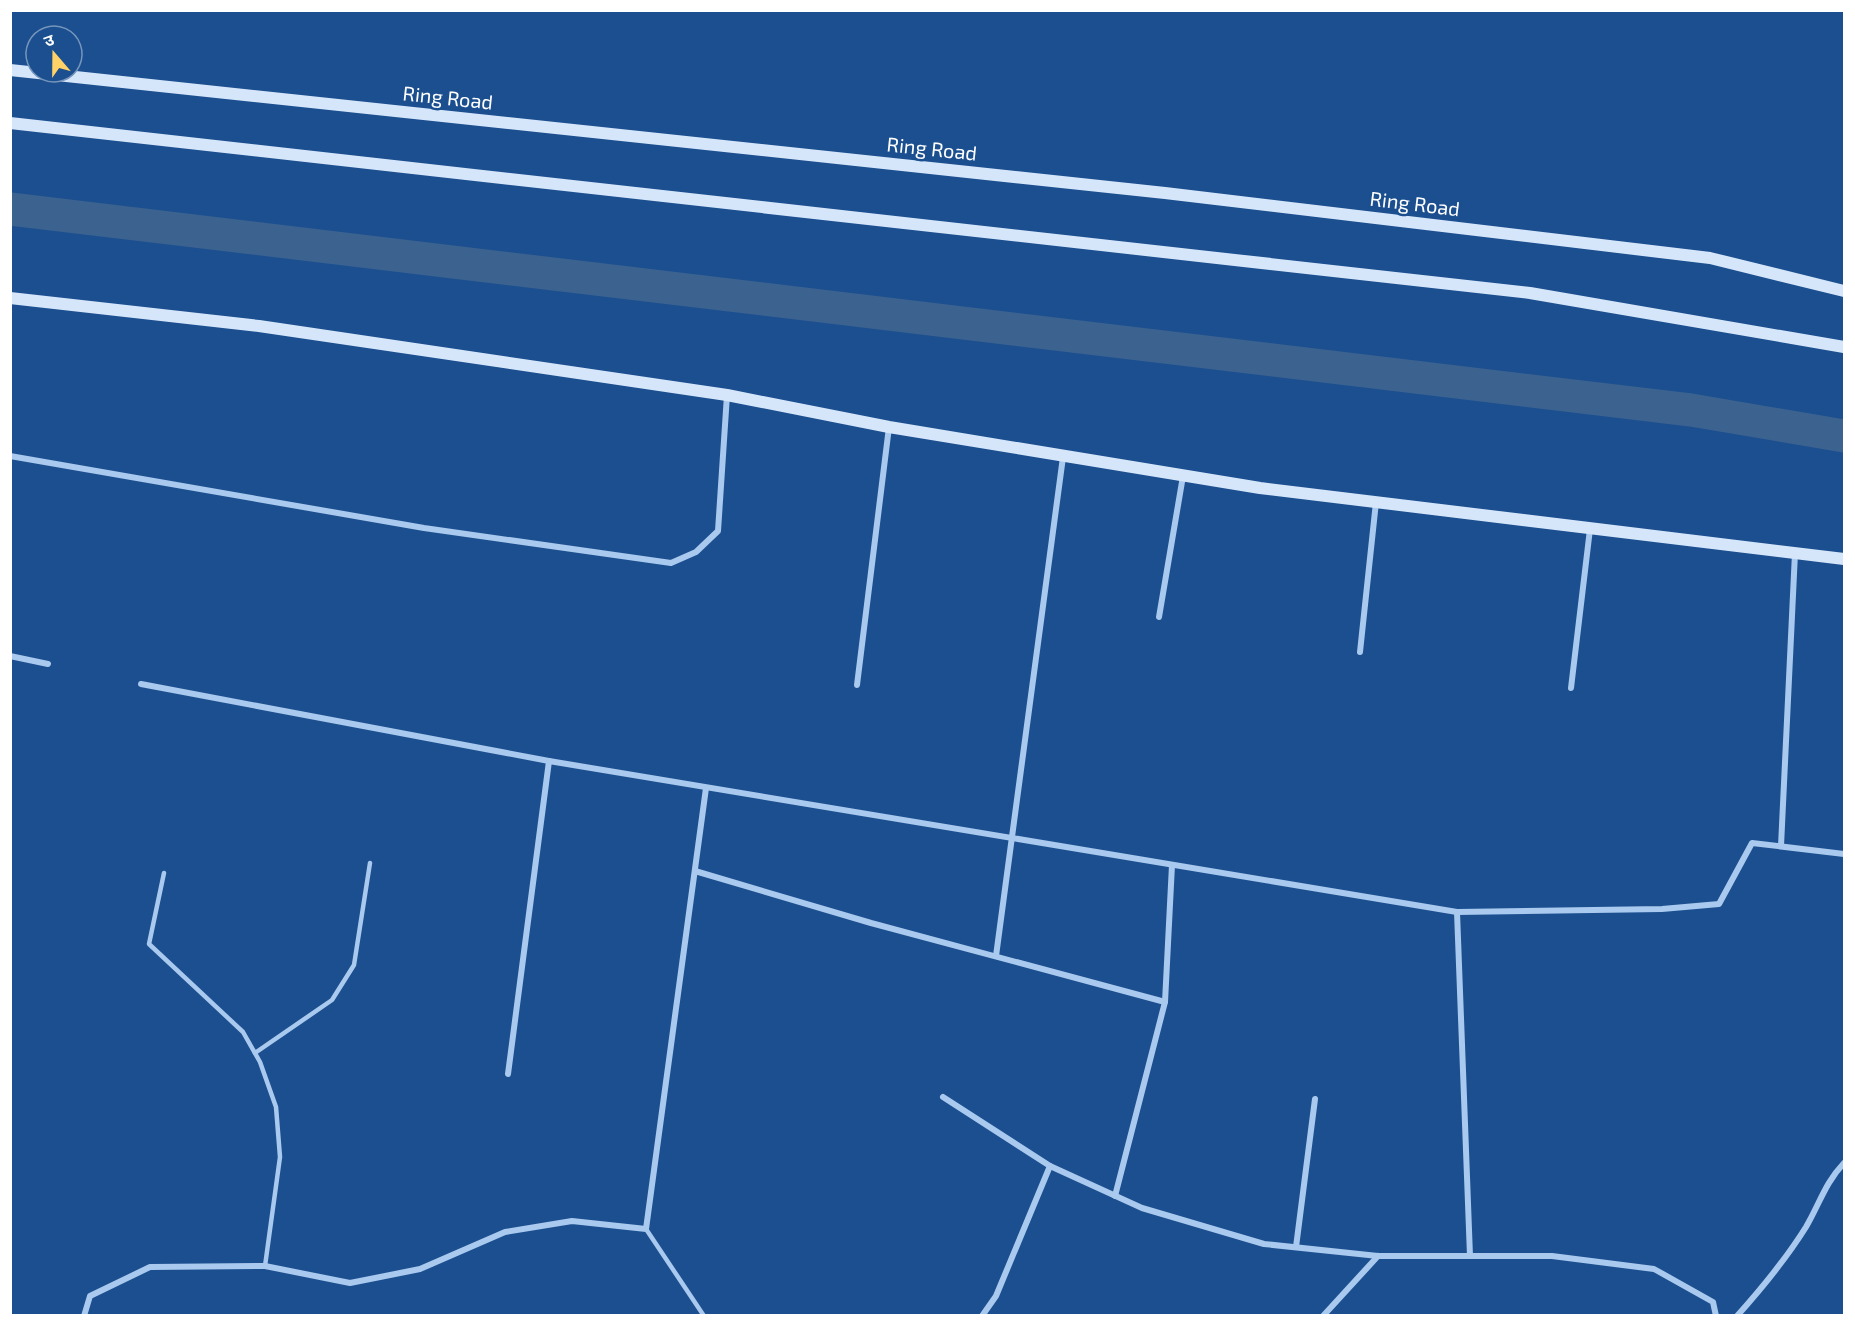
<svg xmlns="http://www.w3.org/2000/svg" width="1855" height="1326" viewBox="0 0 1855 1326" font-family="'Exo 2','Noto Sans Devanagari',sans-serif">
  <rect width="100%" height="100%" fill="#1b4f8f"/>
  <g fill="none" stroke-linecap="round" stroke-linejoin="round">
    <!-- canal -->
    <path stroke="#3c6290" stroke-width="33" d="M10,209L1691,410L1844,436"/>
    <!-- lane -->
    <g stroke="#a9c9ee" stroke-width="4.5">
      <path d="M164,873L149,944L243,1032L260,1062L276,1107L280,1157L265,1266"/>
      <path d="M255,1053L332,1000L354,965L370,863"/>
      <path d="M646,1229L704,1316"/>
    </g>
    <!-- street -->
    <g stroke="#a9c9ee" stroke-width="6">
      <path d="M10,456L424,528L671,563L696,552L718,531L727,395"/>
      <path d="M1159,617L1183,476"/>
      <path d="M1360,652L1376,502"/>
      <path d="M10,656L48,664"/>
      <path d="M141,684L549,761L1457,912L1662,909L1719,904L1752,843L1844,854"/>
      <path d="M857,685L889,427"/>
      <path d="M1571,688L1590,529"/>
      <path d="M1781,846L1795,553"/>
      <path d="M695,871L871,923L1165,1002"/>
      <path d="M1457,912L1470,1256"/>
      <path d="M996,956L1063,457"/>
      <path d="M508,1074L549,761"/>
      <path d="M943,1097L1050,1166L1142,1208L1264,1244L1378,1256H1552L1654,1269L1713,1302L1716,1316"/>
      <path d="M1115,1196L1165,1002L1172,865"/>
      <path d="M1296,1247L1315,1099"/>
      <path d="M84,1316L90,1296L150,1267L265,1266L350,1283L420,1269L505,1232L572,1221L646,1229L706,788"/>
      <path d="M982,1316L996,1296L1050,1166"/>
      <path d="M1323,1316L1378,1256"/>
      <path d="M1737,1316C1763,1287 1786,1259 1806,1227C1820,1203 1825,1183 1844,1163"/>
    </g>
    <!-- secondary -->
    <g stroke="#d6e6fa" stroke-width="12">
      <path d="M10,70L1165,193L1710,258L1844,291"/>
      <path d="M10,123L1530,293L1844,347"/>
      <path d="M10,298L259,326L727,395L889,427L1260,488L1844,559"/>
    </g>
  </g>
  <g text-anchor="middle" dominant-baseline="central" stroke-width="5" stroke-linejoin="round" paint-order="stroke">
    <!-- street labels -->
    <g font-size="20" fill="#fff" stroke="#1b4f8f">
      <text transform="translate(448 97) rotate(6)">Ring Road</text>
      <text transform="translate(932 148) rotate(6)">Ring Road</text>
      <text transform="translate(1415 203) rotate(7)">Ring Road</text>
    </g>
  </g>
  <!-- border -->
  <rect width="1855" height="1326" fill="none" stroke="#ffffff" stroke-width="24"/>
  <!-- north arrow -->
  <g transform="translate(54 54) rotate(340)"><circle r="28" fill="#1b4f8f" stroke="#7695bc" stroke-width="1.5"/>
  <path d="M0-4.5L10 22L0 15L-10 22Z" fill="#ffd166"/>
  <text y="-9" font-size="16" font-weight="bold" text-anchor="middle" fill="#ffffff">उ</text>
  </g>
</svg>
